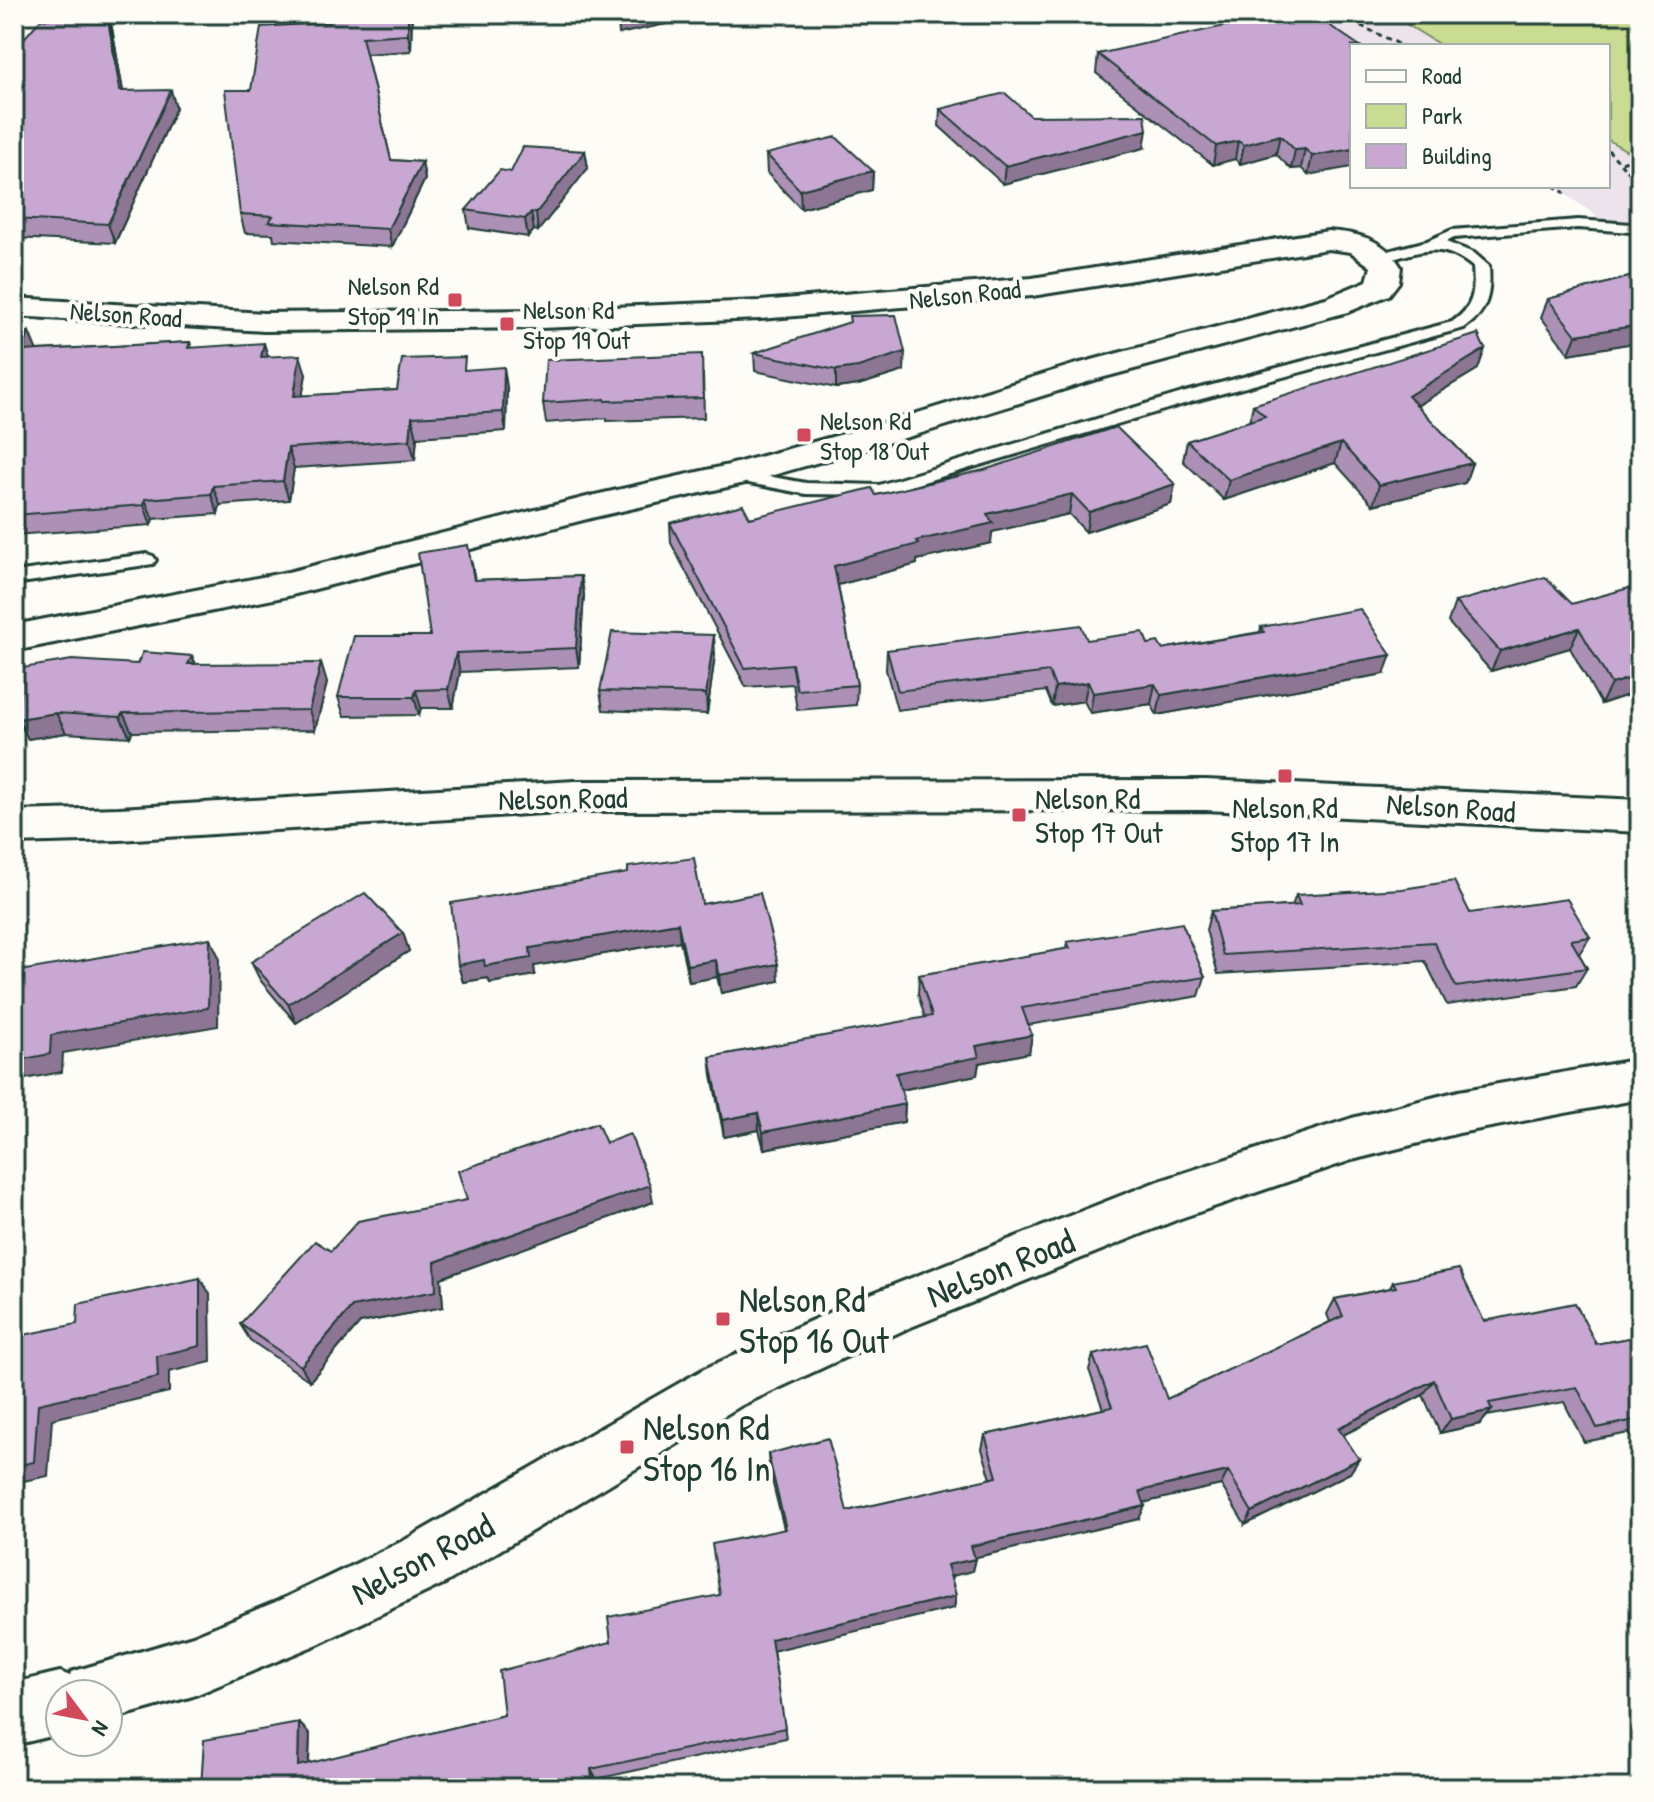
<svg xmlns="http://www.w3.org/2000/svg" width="1654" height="1802" viewBox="0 0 1654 1802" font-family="'Patrick Hand',sans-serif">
  <rect width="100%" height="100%" fill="#fdfcf7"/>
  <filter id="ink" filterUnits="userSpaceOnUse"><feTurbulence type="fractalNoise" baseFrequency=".0125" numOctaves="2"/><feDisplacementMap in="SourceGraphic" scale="16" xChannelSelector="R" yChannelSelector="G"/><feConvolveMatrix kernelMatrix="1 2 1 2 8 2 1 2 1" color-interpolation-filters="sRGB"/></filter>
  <g filter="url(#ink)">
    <!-- built -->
    <path fill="#ede3ec" d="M1303,14H1640V240L1611,226L1554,186H1608V46H1352Z"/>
    <!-- green -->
    <path fill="#c9dc91" stroke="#748c62" stroke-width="2" d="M1390,14H1640V158L1608,140V46H1442Z"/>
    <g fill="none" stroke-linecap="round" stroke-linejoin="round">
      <!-- service casing -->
      <g stroke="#1f3d34" stroke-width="6">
        <g id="service">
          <path d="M1578,220L1631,224L1638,228L1631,232L1578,228L1454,238L1446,242L1474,253L1489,266C1491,294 1488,312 1464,328L1194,401L880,495L806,494L733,480L724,475L733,470L806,483L879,485L1182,393L1452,322C1474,307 1475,292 1473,267C1440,240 1420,252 1382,262L1374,257L1377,254L1427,241L1452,230Z"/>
          <path d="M147,554L153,556L156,560L153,564L14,584V572Z"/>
        </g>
      </g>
      <!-- tertiary casing -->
      <g stroke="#1f3d34" stroke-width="6">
        <g id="tertiary">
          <path d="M1328,231C1359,233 1384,239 1401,267L1399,282L1389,295L1348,312L1097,379L922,433L745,483L595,517L288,596L14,651V625L288,572L595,495L729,465L898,419L1073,365L1326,298L1367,281L1371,267L1351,252L1328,249L1032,296L760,319L540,328L264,331L14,316V298L264,313L540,310L760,301L1032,278Z"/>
          <path d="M1205,780L1640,800V832L1205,810L575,811L119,840L14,843V811L119,808L575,781Z"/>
          <path d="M1640,1059V1099L1459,1133L1352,1160L1181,1218L906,1329L742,1405L447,1582L318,1644L193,1696L108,1720V1694H60V1734L14,1745V1683L60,1672L70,1676L71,1672L193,1636L278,1601L405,1540L704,1369L868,1295L1153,1183L1352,1118L1459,1091Z"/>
        </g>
      </g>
      <!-- path -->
      <g stroke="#1f3d34" stroke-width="3" stroke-dasharray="5 4" stroke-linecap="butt">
        <path d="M1348,14L1355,23L1403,46"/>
        <path d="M1608,150L1640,184"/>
        <path d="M1622,162L1640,155"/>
        <path d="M1554,186L1565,193"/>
      </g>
      <!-- service -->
      <use href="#service" fill="#fdfcf7" fill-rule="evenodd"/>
      <!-- tertiary -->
      <use href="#tertiary" fill="#fdfcf7" fill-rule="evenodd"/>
    </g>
    <!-- wall -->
    <g fill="#ac90b5" stroke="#1f3d34" stroke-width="2">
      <path d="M108,14L112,28L123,91L176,108L115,243L14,238V50Z"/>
      <path d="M331,14H412L411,51L366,54L391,160L422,162L425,179L392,247L274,240L273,234L245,233L240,214L251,90L330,22Z"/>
      <path d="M1275,24L1360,46L1308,175L1301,168L1291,169L1276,154L1240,164L1235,159L1213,165L1096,73L1098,54Z"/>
      <path d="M940,109L1031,116L1144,148L1003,184L939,126Z"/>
      <path d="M585,151L588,168L538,231L534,230L528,237L469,228L466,210L511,172Z"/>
      <path d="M766,154L873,171L872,190L801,209L767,173Z"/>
      <path d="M1640,274V342L1569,354L1541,317L1548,299Z"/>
      <path d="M14,333L36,350L190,342L192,348L268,357L306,374L302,396L397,390L467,370L507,387L506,431L417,437L415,460L294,468L289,500L220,505L218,514L153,519L151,525L14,535Z"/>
      <path d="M754,353L904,371L858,385L836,388L755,371Z"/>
      <path d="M1478,369L1417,406L1472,463L1465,483L1373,505L1335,463L1224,500L1183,461L1187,441L1249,422L1253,405Z"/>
      <path d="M703,374L704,418L607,421V418L546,423L543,403Z"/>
      <path d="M1175,484L1171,504L1086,532L1069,514L992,532L991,543L917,560V564L838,585L857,685L856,705L797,710L793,684L746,687L671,543L670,523L750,518L876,495Z"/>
      <path d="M472,564L475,580L581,576L584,595L579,667L460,672L453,708H421L419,715L344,716L338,697L430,636Z"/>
      <path d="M1640,585V691L1601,704L1570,648L1491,671L1448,622L1455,602L1572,604Z"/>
      <path d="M1261,627L1384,674L1157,715L1151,704L1090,713L1084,701L1052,706L1046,691L897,710L886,670L887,650L1087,640L1148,644L1162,649L1260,632Z"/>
      <path d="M715,655L707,714L603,710L600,691Z"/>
      <path d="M192,656L196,664L327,683L315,730L132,732L130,737L66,733L28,739L18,719L137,664Z"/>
      <path d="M1296,895L1470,913L1590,937L1579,954L1587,968L1576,986L1447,1005L1425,961L1218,974L1206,930L1211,911L1292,906Z"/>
      <path d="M702,904L779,981L721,993L717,977L689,982L680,941L534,966L535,975L490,983L488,978L463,982L458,965Z"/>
      <path d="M403,933L409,951L296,1023L260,980L251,962Z"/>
      <path d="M1067,942L1205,977L1199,996L1028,1025L1032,1035L1029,1053L979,1063L977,1075L901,1090L905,1104L904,1122L764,1149L759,1130L724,1137L712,1075L710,1057L925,1018L918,994L919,975L1066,949Z"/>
      <path d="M606,1143L653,1202L441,1278L443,1307L360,1323L310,1381L250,1340L240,1324L331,1251L467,1200Z"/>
      <path d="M1393,1282L1484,1321L1596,1344L1640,1336V1454L1629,1433L1584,1442L1564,1402L1487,1416L1480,1424L1440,1433L1423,1395L1343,1435L1359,1459L1350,1473L1245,1525L1221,1485L1144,1502L1139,1519L975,1557L972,1571L951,1576L956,1596L954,1608L773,1650L786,1738L596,1779L597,1788H201L299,1723L310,1734L309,1764L504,1715L611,1642L720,1595L784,1529L769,1468L768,1454L847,1511L991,1479L982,1449L985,1435L1103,1409L1089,1370L1093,1355L1167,1399L1330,1322L1327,1314L1335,1299L1390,1288Z"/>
    </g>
    <!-- shaded-wall -->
    <g fill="#8c7694" stroke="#1f3d34" stroke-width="2">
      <path d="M108,14L112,28L126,109L120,91Z"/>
      <path d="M408,14H412L411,51L408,34Z"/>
      <path d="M634,14H689L690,19L619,34L618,17Z"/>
      <path d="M171,90L176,108L115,243L108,224Z"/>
      <path d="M1147,130L1144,148L1003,184L1005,166Z"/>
      <path d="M1280,135L1276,154L1240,164L1244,145Z"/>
      <path d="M1238,141L1235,159L1213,165L1216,146Z"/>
      <path d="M1305,149L1301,168L1291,169L1295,150Z"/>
      <path d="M1352,149V167L1308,175L1312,156Z"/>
      <path d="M585,151L588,168L538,231L536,213Z"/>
      <path d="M422,162L425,179L392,247L388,229Z"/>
      <path d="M873,171L872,190L801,209L800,190Z"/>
      <path d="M531,212L534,230L528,237L525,219Z"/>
      <path d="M1640,325V342L1569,354L1576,335Z"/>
      <path d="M29,332L37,351H23Z"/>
      <path d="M264,343L270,363L261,357Z"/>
      <path d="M1485,349L1478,369L1401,415L1408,396Z"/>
      <path d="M905,352L904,371L858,385L836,388V370Z"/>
      <path d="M300,355L306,374L299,416L294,396Z"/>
      <path d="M504,367L507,387L506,431L503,412Z"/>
      <path d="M412,417L417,437L415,460L410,440Z"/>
      <path d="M1341,443L1335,463L1224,500L1229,480Z"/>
      <path d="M288,448L294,468L289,500L283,481Z"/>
      <path d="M1472,463L1465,483L1373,505L1379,485Z"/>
      <path d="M1175,484L1171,504L1086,532L1089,512Z"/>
      <path d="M213,486L220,505L218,514L211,494Z"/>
      <path d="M1072,494L1069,514L992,532L991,543L917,560V564L834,586V566L916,541L987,514Z"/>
      <path d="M145,499L153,519L151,525L144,505Z"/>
      <path d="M581,576L584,595L579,667L576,648Z"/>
      <path d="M1579,628L1570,648L1491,671L1500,651Z"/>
      <path d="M714,635L715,655L707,714L706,694Z"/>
      <path d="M456,653L460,672L453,708L448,689Z"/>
      <path d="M1391,655L1384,674L1157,715L1161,695Z"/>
      <path d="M192,656L200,675L188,664Z"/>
      <path d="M321,663L327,683L315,730L309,710Z"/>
      <path d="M1640,675V691L1601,704L1611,684Z"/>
      <path d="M1088,682L1084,701L1052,706L1055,687Z"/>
      <path d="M1155,684L1151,704L1090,713L1093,693Z"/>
      <path d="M416,690L421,708L419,715L414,697Z"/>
      <path d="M56,713L66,733L28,739L18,719Z"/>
      <path d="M123,713L132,732L130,737L120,717Z"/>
      <path d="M678,923L680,941L534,966L535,975L490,983L488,978L463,982L458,965L530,948Z"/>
      <path d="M403,933L409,951L296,1023L288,1004Z"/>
      <path d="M210,938L219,957L218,1026L63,1053L62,1072L14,1081V1061L51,1035Z"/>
      <path d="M716,960L717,977L689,982L687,965Z"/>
      <path d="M778,964L779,981L721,993L719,975Z"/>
      <path d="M1032,1035L1029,1053L979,1063L977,1075L895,1091L896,1073L976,1046Z"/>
      <path d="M905,1104L904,1122L764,1149L763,1132Z"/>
      <path d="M758,1113L759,1130L724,1137L722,1120Z"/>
      <path d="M650,1185L653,1202L441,1278L443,1307L360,1323L310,1381L301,1366L352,1307L435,1262Z"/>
      <path d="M200,1278L210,1294L211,1362L169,1372V1392L52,1419L48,1476L14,1483V1466L38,1404L157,1356Z"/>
      <path d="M1434,1380L1423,1395L1329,1442L1338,1428Z"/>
      <path d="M1492,1410L1480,1424L1440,1433L1451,1419Z"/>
      <path d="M1359,1459L1350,1473L1245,1525L1252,1512Z"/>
      <path d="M1228,1471L1221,1485L1134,1505L1140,1491Z"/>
      <path d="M1145,1506L1139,1519L969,1559L971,1546Z"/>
      <path d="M975,1559L972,1571L945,1578L947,1565Z"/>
      <path d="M956,1596L954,1608L772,1651L771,1639Z"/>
      <path d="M299,1723L310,1734L308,1776L298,1766Z"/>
      <path d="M591,1769L596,1779L597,1788H593Z"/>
    </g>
    <!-- building -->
    <g fill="#c8a8d3" stroke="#1f3d34" stroke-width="2">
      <path d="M81,14H107L120,91L171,90L108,224L14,219V50L40,20Z"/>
      <path d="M331,14H408V34L362,37L391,160L422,162L388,229L269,222L273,216L240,214L225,90H251L261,27L330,22Z"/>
      <path d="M618,14H634L618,17Z"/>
      <path d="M1314,15L1360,46H1352V149L1312,156L1305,149L1295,150L1280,135L1244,145L1238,141L1216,146L1098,54L1265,17L1275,24Z"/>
      <path d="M1005,93L1031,116L1145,115L1147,130L1005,166L940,109Z"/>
      <path d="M836,137L873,171L800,190L766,154Z"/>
      <path d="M523,147L585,151L536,213L531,212L525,219L466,210L500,170L511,172Z"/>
      <path d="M1640,274V325L1576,335L1548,299Z"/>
      <path d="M896,315L905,352L858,367L836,370L754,353L850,322L849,316Z"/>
      <path d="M29,332L23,351L190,342L188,348L264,343L261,357L300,355L294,396L397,390L402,359L465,357L464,370L504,367L503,412L412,417L410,440L288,448L283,481L213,486L211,494L145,499L144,505L14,515V333Z"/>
      <path d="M1478,334L1485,349L1408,396L1472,463L1379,485L1341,443L1229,480L1187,441L1265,416L1253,405Z"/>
      <path d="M702,354L703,398L605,401V399L543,403L546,360Z"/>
      <path d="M1116,427L1175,484L1089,512L1072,494L987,514L993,523L916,541L918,544L834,566L857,685L797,690L792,664L745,668L670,523L743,505L750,518L872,488L876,495L984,470Z"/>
      <path d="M468,545L474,580L581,576L576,648L456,653L448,689L416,690L414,697H338L354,636H430L418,553Z"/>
      <path d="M1545,577L1572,604L1640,585V675L1611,684L1579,628L1500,651L1455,602Z"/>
      <path d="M1360,609L1391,655L1161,695L1155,684L1093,693L1088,682L1055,687L1049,672L898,691L887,650L1081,625L1087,640L1143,632L1148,644L1158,642L1162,649L1264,632L1261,627Z"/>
      <path d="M612,632L714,635L706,694L600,691Z"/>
      <path d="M143,652L192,656L188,664L321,663L309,710L123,713L120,717L56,713L18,719L22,668L72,660L137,664Z"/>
      <path d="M694,858L702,904L760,893L778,964L719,975L716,960L687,965L678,923L530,948L531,958L485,966L484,960L458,965L451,903L628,873V867Z"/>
      <path d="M1454,881L1470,913L1567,899L1590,937L1571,940L1587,968L1456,987L1434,942L1223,955L1211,911L1300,905L1296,895L1402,889Z"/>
      <path d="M365,893L403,933L288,1004L251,962Z"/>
      <path d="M1182,923L1205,977L1022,1008L1032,1035L976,1046L979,1057L896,1073L905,1104L763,1132L758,1113L722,1120L710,1057L932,1016L919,975L1070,948L1067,942Z"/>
      <path d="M210,938L208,1008L51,1035L50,1054L14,1061V972Z"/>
      <path d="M597,1123L606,1143L630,1134L650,1185L435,1262L436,1291L352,1307L301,1366L240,1324L315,1241L331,1251L358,1221L467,1200L458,1171Z"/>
      <path d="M1459,1269L1484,1321L1575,1303L1596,1344L1640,1336V1419L1597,1428L1577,1387L1489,1403L1492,1410L1451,1419L1434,1380L1338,1428L1359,1459L1252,1512L1228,1471L1140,1491L1145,1506L971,1546L975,1559L947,1565L956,1596L771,1639L785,1728L591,1769L593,1788H201L204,1740L299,1723L298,1766L504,1715L499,1671L611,1642L608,1617L720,1595L712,1544L786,1529L768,1454L828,1438L847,1511L997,1477L985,1435L1112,1407L1093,1355L1146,1343L1167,1399L1343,1316L1335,1299L1396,1287L1393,1282Z"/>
      <path d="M200,1278V1346L157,1356L158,1377L38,1404L34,1462L14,1466V1337L77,1324L78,1304Z"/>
    </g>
  </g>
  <!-- markers -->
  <g fill="#d1495b" stroke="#fdfcf7" stroke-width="3">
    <rect x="447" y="292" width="16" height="16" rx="4"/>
    <rect x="499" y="316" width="16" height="16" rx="4"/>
    <rect x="796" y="427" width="16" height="16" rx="4"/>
    <rect x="1277" y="768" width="16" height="16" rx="4"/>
    <rect x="1011" y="807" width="16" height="16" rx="4"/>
    <rect x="715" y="1311" width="16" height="16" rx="4"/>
    <rect x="619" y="1439" width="16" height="16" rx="4"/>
  </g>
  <g text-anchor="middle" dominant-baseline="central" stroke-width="8" stroke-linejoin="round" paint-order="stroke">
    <!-- far-poi labels -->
    <g font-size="26" fill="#1f3d34" stroke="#fdfcf7" text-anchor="start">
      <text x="439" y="285" text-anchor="end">Nelson Rd<tspan x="439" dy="30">Stop 19 In</tspan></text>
      <text x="523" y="309">Nelson Rd<tspan x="523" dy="30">Stop 19 Out</tspan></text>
      <text x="820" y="420">Nelson Rd<tspan x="820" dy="30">Stop 18 Out</tspan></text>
    </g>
    <!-- far-street labels -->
    <g font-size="26" fill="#1f3d34" stroke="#fdfcf7">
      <text transform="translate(965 294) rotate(-6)">Nelson Road</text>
      <text transform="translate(126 314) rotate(4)">Nelson Road</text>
    </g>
    <!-- street labels -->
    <g font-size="30" fill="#1f3d34" stroke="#fdfcf7">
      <text transform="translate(563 798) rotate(-1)">Nelson Road</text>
      <text transform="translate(1451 807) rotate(4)">Nelson Road</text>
    </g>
    <!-- poi labels -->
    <g font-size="30" fill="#1f3d34" stroke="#fdfcf7" text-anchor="start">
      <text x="1035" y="798">Nelson Rd<tspan x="1035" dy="34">Stop 17 Out</tspan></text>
      <text x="1285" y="807" text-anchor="middle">Nelson Rd<tspan x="1285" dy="34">Stop 17 In</tspan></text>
    </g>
    <!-- near-street labels -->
    <g font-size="36" fill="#1f3d34" stroke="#fdfcf7">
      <text transform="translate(1000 1267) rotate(-22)">Nelson Road</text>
      <text transform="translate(422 1558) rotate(-28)">Nelson Road</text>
    </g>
    <!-- near-poi labels -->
    <g font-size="36" fill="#1f3d34" stroke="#fdfcf7" text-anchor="start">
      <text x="739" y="1298">Nelson Rd<tspan x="739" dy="41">Stop 16 Out</tspan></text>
      <text x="643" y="1426">Nelson Rd<tspan x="643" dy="41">Stop 16 In</tspan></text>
    </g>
  </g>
  <!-- margin -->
  <rect width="1654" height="1802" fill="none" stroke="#fdfcf7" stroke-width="48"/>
  <rect x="24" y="24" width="1606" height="1754" fill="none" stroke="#1f3d34" stroke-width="3" filter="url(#ink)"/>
  <!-- legend -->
  <rect x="1350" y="44" width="260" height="144" fill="#fdfcf7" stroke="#a4b0a9" stroke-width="2"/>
  <rect x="1366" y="70" width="40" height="12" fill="#fdfcf7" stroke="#a4b0a9" stroke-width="2"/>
  <text x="1422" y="84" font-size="24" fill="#1f3d34">Road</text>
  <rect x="1366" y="104" width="40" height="24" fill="#c9dc91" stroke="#a4b0a9" stroke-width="2"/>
  <text x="1422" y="124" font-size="24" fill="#1f3d34">Park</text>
  <rect x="1366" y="144" width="40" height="24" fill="#c8a8d3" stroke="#a4b0a9" stroke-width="2"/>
  <text x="1422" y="164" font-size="24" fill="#1f3d34">Building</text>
  <!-- north arrow -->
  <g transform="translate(84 1718) rotate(122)"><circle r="38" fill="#fdfcf7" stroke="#a4b0a9" stroke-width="2"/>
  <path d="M0-6L14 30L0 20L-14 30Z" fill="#d1495b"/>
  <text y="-12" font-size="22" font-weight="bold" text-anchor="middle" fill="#1f3d34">N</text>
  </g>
</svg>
